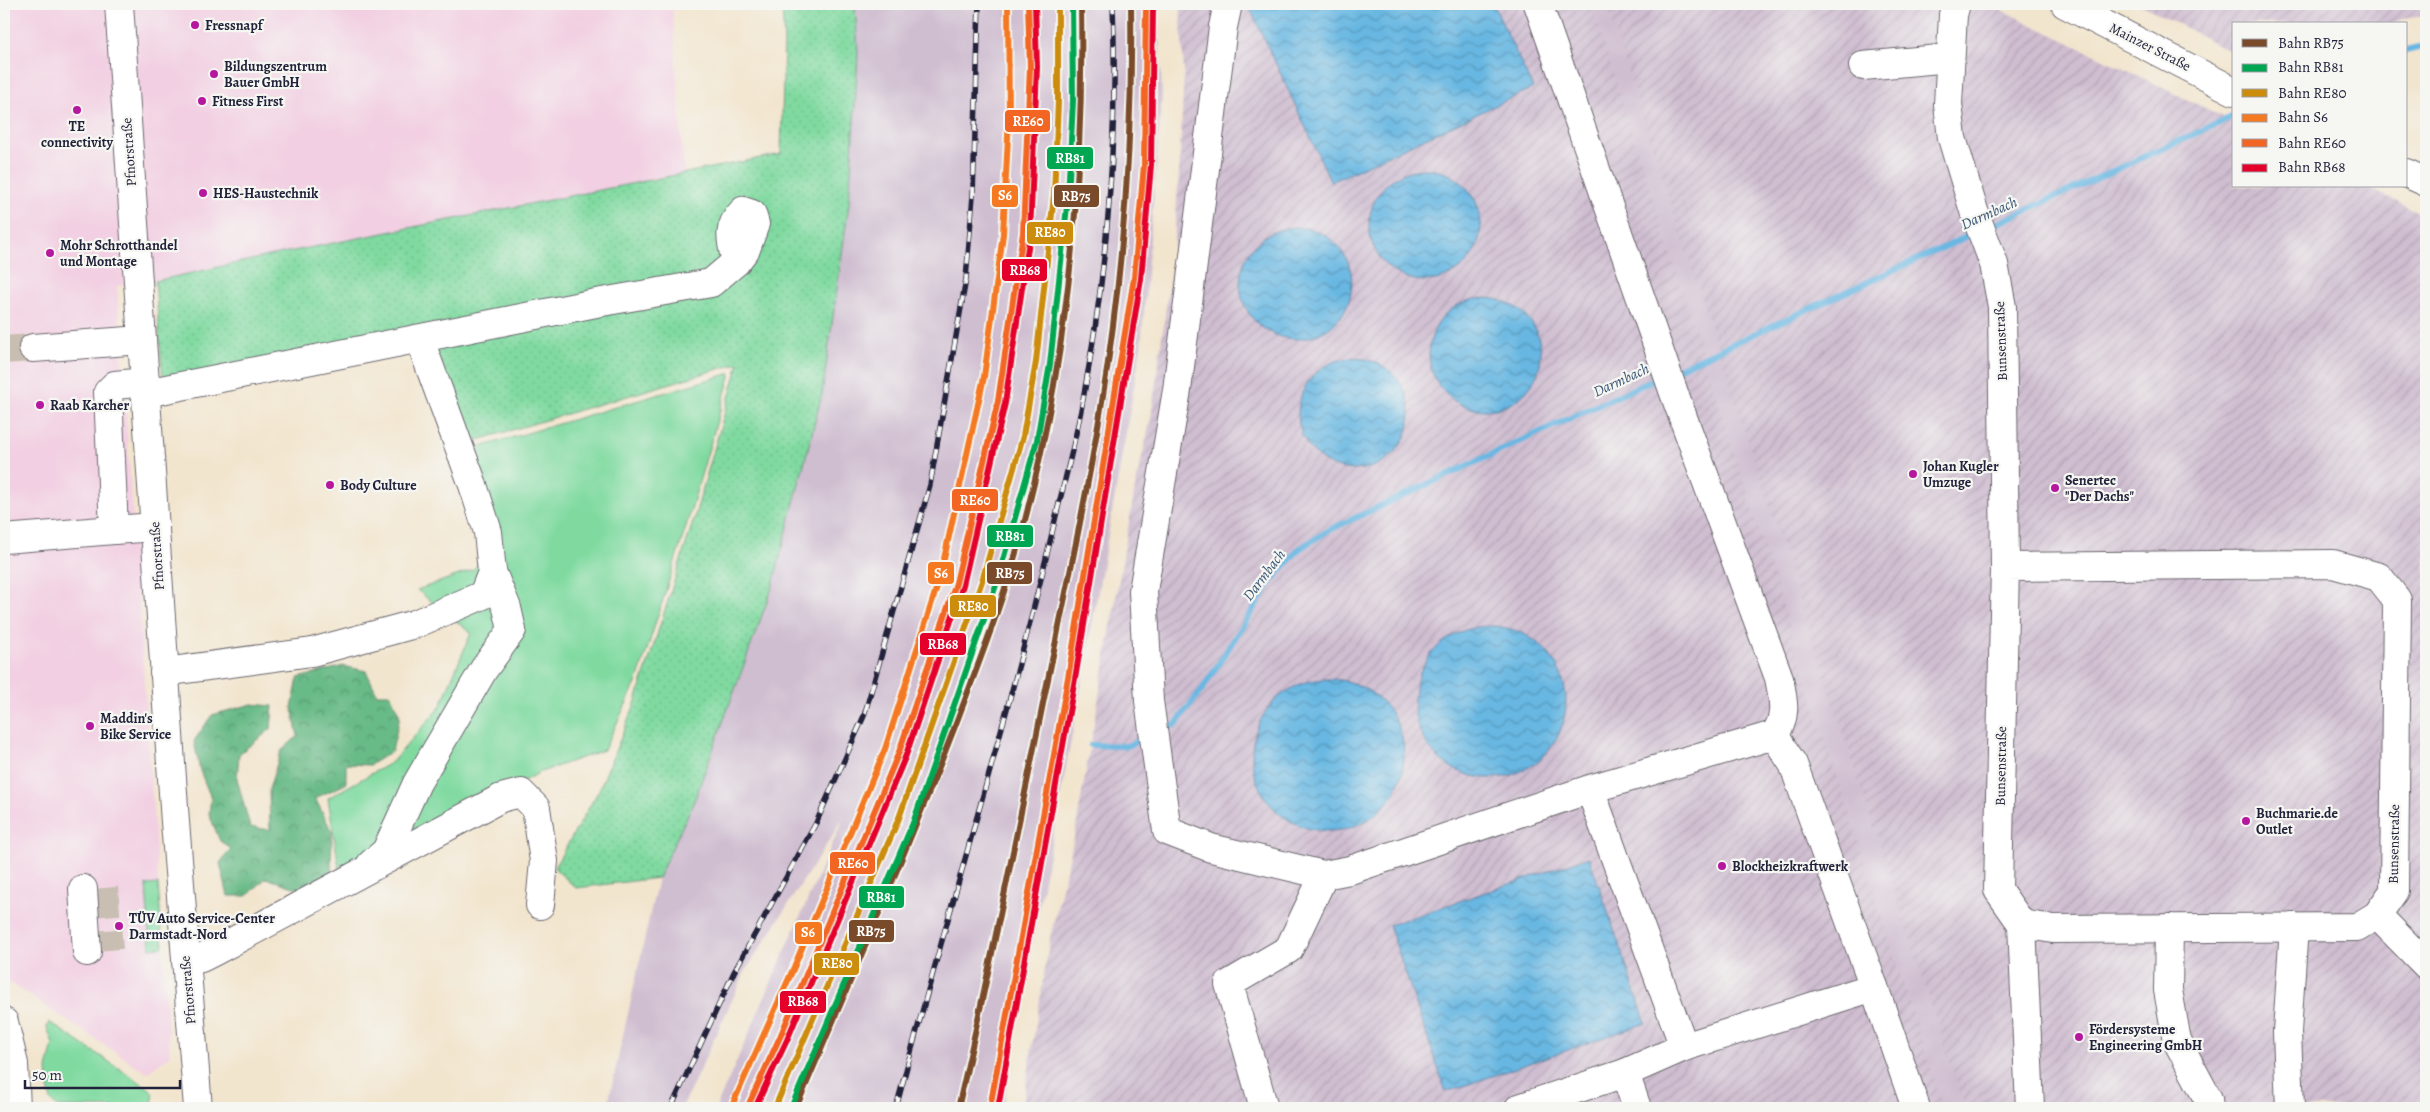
<svg xmlns="http://www.w3.org/2000/svg" width="2430" height="1112" viewBox="0 0 2430 1112" font-family="Alegreya,serif">
  <defs>
    <pattern id="industrial-furrows" width="10" height="10" patternUnits="userSpaceOnUse" patternTransform="scale(1.25)"><rect width="10" height="10" fill="#cfbdd0"/><path d="M-1 1l2-2M0 10L10 0M9 11l2-2" fill="none" stroke="#b1a2b4"/></pattern>
    <pattern id="forest-crowns" width="20" height="18" patternUnits="userSpaceOnUse" patternTransform="scale(1.25)"><rect width="20" height="18" fill="#68ba86"/><path d="M2 6a3 3 0 1 1 6 0M12 15a3 3 0 1 1 6 0" fill="none" stroke="#55976f"/></pattern>
    <pattern id="garden-dots" width="8" height="8" patternUnits="userSpaceOnUse" patternTransform="scale(1.25)"><rect width="8" height="8" fill="#80daa0"/><path d="M2 2h.1M6 6h.1" fill="none" stroke="#6ebb8b" stroke-width="1.8" stroke-linecap="round"/></pattern>
    <pattern id="water-waves" width="16" height="10" patternUnits="userSpaceOnUse" patternTransform="scale(1.25)"><rect width="16" height="10" fill="#67b7e2"/><path d="M0 5q4-4 8 0t8 0" fill="none" stroke="#5494b8"/></pattern>
  </defs>
  <rect width="100%" height="100%" fill="#f6f6f2"/>
  <filter id="ink" filterUnits="userSpaceOnUse"><feTurbulence type="fractalNoise" baseFrequency=".02" numOctaves="2"/><feDisplacementMap in="SourceGraphic" scale="10" xChannelSelector="R" yChannelSelector="G"/><feConvolveMatrix kernelMatrix="1 2 1 2 8 2 1 2 1" color-interpolation-filters="sRGB"/></filter>
  <filter id="wash" filterUnits="userSpaceOnUse"><feTurbulence type="fractalNoise" baseFrequency=".0096" numOctaves="4" result="noise"/><feDisplacementMap in="SourceGraphic" scale="20" xChannelSelector="R" yChannelSelector="G"/><feGaussianBlur stdDeviation="1.12" result="paint"/><feColorMatrix in="noise" values="0 0 0 0 0 0 0 0 0 0 0 0 0 0 0 0 0 1.4 0 .05"/><feComposite in="paint" operator="in"/></filter>
  <g filter="url(#wash)">
    <rect width="100%" height="100%" fill="#f2e5ce"/>
    <!-- built -->
    <path fill="#f2cfe2" d="M4,4H672L684,174L273,255L155,281L117,286L170,1056L147,1073L4,979Z"/>
    <!-- industrial -->
    <g fill="url(#industrial-furrows)">
      <path d="M1180,4H1989L2234,122V186H2365L2426,216V1108H1022L1050,938L1075,834L1135,488L1151,418L1173,256L1179,175L1184,73Z"/>
      <path d="M2140,4H2426V16L2402,19L2392,24H2234V53Z"/>
    </g>
    <!-- railway -->
    <g fill="#cfbdd0">
      <path d="M855,4H1158L1162,95L1141,347L1080,694L1025,979L1003,1108H716L844,817L745,972L682,1108H607L658,878L694,801L772,588L822,394L849,204L858,54Z"/>
      <path d="M1591,4H1606L1965,1108H1943Z"/>
    </g>
    <!-- grass -->
    <g fill="#80daa0" stroke="#517e6e">
      <path d="M731,373L685,530L637,681L604,750L541,772L340,874L328,798L392,762L440,707L471,633L417,590L473,570L499,539L470,450Z"/>
      <path d="M158,884L163,947L150,948L146,885Z"/>
      <path d="M49,1022L150,1089L154,1096L152,1102L144,1108L57,1107L51,1101L49,1092L47,1069L53,1044L47,1027Z"/>
    </g>
    <!-- forest -->
    <path fill="url(#forest-crowns)" stroke="#456e60" d="M343,666L366,671L377,694H390L400,716L392,751L370,765L346,764V784L315,798L332,832L331,875L306,891L266,878L247,896H228L220,863L231,849L220,841L209,814L211,798L200,771L194,741L212,715L252,704L273,706L271,729L239,754L237,779L250,827L270,830L269,789L281,751L298,736L292,708L298,678Z"/>
    <!-- garden -->
    <path fill="url(#garden-dots)" stroke="#517e6e" d="M782,4H855L858,54L849,204L822,394L772,588L694,801L658,878L576,888L554,868L599,790L635,704L694,519L739,363L468,443L428,333L163,381L155,281L273,255L781,154L784,44Z"/>
    <!-- water -->
    <g fill="url(#water-waves)" stroke="#446c8e">
      <path d="M1248,4H1493L1533,88L1331,182Z"/>
      <circle cx="1425" cy="225" r="56"/>
      <circle cx="1296" cy="283" r="56"/>
      <circle cx="1485" cy="354" r="56"/>
      <circle cx="1354" cy="414" r="56"/>
      <circle cx="1490" cy="702" r="76"/>
      <circle cx="1328" cy="755" r="76"/>
      <path d="M1589,857L1646,1023L1446,1092L1389,925Z"/>
    </g>
    <g fill="none" stroke-linecap="round" stroke-linejoin="round">
      <!-- stream -->
      <g stroke="#67b7e2" stroke-width="6">
        <path d="M2406,51L2426,46"/>
        <path d="M1987,228L2234,116"/>
        <path d="M1673,371L1975,233"/>
        <path d="M1159,732L1176,724L1203,688L1272,580L1299,549L1329,530L1661,376"/>
        <path d="M1091,745L1127,746L1148,737"/>
      </g>
    </g>
  </g>
  <g filter="url(#ink)">
    <g fill="none" stroke-linecap="round" stroke-linejoin="round">
      <!-- minor-tunnel -->
      <g stroke="#c8beb1" stroke-width="28" stroke-dasharray="28 14" stroke-linecap="butt">
        <path d="M4,350L33,348"/>
        <path d="M104,888L109,950"/>
      </g>
      <!-- minor casing -->
      <g stroke="#6b666e" stroke-width="30">
        <g id="minor">
          <path d="M119,4L175,822L198,1108"/>
          <path d="M1228,4L1223,27L1177,390L1143,591L1149,701L1167,831L1211,848L1324,875L1350,870L1590,789L1774,735C1788,717 1783,699 1779,678L1674,393L1538,4"/>
          <path d="M1956,4L1953,15L1948,104L1952,138L1974,211L1994,264L2002,307L2005,567L1998,890L2022,924L2053,929L2357,927L2377,915L2394,891L2397,600L2379,577L2333,564L2005,567"/>
          <path d="M1863,66L1950,58"/>
          <path d="M33,348L142,340"/>
          <path d="M145,382L115,385L108,392L114,530L155,527"/>
          <path d="M146,393L596,303L711,283L736,262L746,249L755,224L752,214L743,211C726,228 731,241 736,262"/>
          <path d="M4,539L114,530"/>
          <path d="M164,672L312,652L415,624L483,595L492,572L488,532L473,485L420,340"/>
          <path d="M1590,789L1684,1047"/>
          <path d="M371,864L386,851L417,783L484,669L512,630L507,608L492,572"/>
          <path d="M83,889L87,952"/>
          <path d="M2377,915L2426,965"/>
          <path d="M2022,924L2030,1108"/>
          <path d="M2169,928L2168,990L2177,1041L2208,1099L2209,1108"/>
          <path d="M186,961L201,958L215,951L501,798L521,793L536,808L544,861L540,905"/>
          <path d="M1874,987L1916,1108"/>
          <path d="M1625,1073L1637,1108"/>
          <path d="M1264,1108L1229,984L1289,949L1324,875"/>
          <path d="M1519,1108L1625,1073L1684,1047L1874,987L1793,764L1774,735"/>
          <path d="M2290,1108L2287,1032L2294,927"/>
        </g>
      </g>
      <!-- major casing -->
      <g stroke="#6b666e" stroke-width="30">
        <g id="major">
          <path d="M2065,4L2234,91"/>
          <path d="M2406,173L2426,182"/>
          <path d="M4,1022L14,1064L16,1108"/>
        </g>
      </g>
      <!-- minor -->
      <use href="#minor" stroke="#fff" stroke-width="28"/>
      <!-- major -->
      <use href="#major" stroke="#fff" stroke-width="28"/>
      <!-- rail casing -->
      <g stroke="#22223b" stroke-width="5.5">
        <g id="rail">
          <path d="M671,1108L734,972L816,823L864,716L930,485L966,279L973,196L979,4"/>
          <path d="M896,1108C948,910 1010,715 1056,516C1065,479 1075,442 1082,405C1107,274 1118,137 1113,4"/>
        </g>
      </g>
      <!-- rail -->
      <use href="#rail" stroke="#f6f6f2" stroke-width="4" stroke-dasharray="11" stroke-linecap="butt"/>
      <!-- rail-1 casing -->
      <g stroke="#f6f6f2" stroke-width="10">
        <g id="rail-1">
          <path d="M796,1108C849,984 903,860 952,734C979,663 1006,594 1025,520C1069,351 1084,179 1081,4"/>
          <path d="M958,1108C991,967 1018,825 1047,684C1066,592 1086,500 1101,408C1123,274 1133,140 1131,4"/>
        </g>
      </g>
      <!-- rail-2 casing -->
      <g stroke="#f6f6f2" stroke-width="10">
        <path id="rail-2" d="M791,1108L913,823L996,585L1037,440L1050,364L1068,197L1073,101L1072,4"/>
      </g>
      <!-- rail-3 casing -->
      <g stroke="#f6f6f2" stroke-width="10">
        <path id="rail-3" d="M776,1105L899,818L982,581L1023,436L1036,362L1054,195L1058,101V4"/>
      </g>
      <!-- rail-4 casing -->
      <g stroke="#f6f6f2" stroke-width="10">
        <path id="rail-4" d="M731,1108L794,967L885,749L940,577L984,377L1003,234L1009,117L1008,4"/>
      </g>
      <!-- rail-5 casing -->
      <g stroke="#f6f6f2" stroke-width="10">
        <g id="rail-5">
          <path d="M747,1108L780,1037L899,752L956,583L998,401L1023,233L1030,67L1028,4"/>
          <path d="M990,1108L1069,672L1134,278L1144,165L1146,4"/>
        </g>
      </g>
      <!-- rail-6 casing -->
      <g stroke="#f6f6f2" stroke-width="10">
        <g id="rail-6">
          <path d="M755,1108L787,1040L906,755L963,585L1005,403L1030,234L1037,67L1035,4"/>
          <path d="M998,1108L1076,673L1141,279L1151,165L1153,4"/>
        </g>
      </g>
      <!-- rail-1 -->
      <use href="#rail-1" stroke="#7a4b2a" stroke-width="6"/>
      <!-- rail-2 -->
      <use href="#rail-2" stroke="#00a651" stroke-width="6"/>
      <!-- rail-3 -->
      <use href="#rail-3" stroke="#cc8c0c" stroke-width="6"/>
      <!-- rail-4 -->
      <use href="#rail-4" stroke="#f57921" stroke-width="6"/>
      <!-- rail-5 -->
      <use href="#rail-5" stroke="#f26522" stroke-width="6"/>
      <!-- rail-6 -->
      <use href="#rail-6" stroke="#e4002b" stroke-width="6"/>
    </g>
  </g>
  <!-- markers -->
  <g fill="#b5179e" stroke="#f6f6f2" stroke-width="2">
    <circle cx="195" cy="25" r="5"/>
    <circle cx="214" cy="74" r="5"/>
    <circle cx="202" cy="101" r="5"/>
    <circle cx="77" cy="110" r="5"/>
    <circle cx="203" cy="193" r="5"/>
    <circle cx="50" cy="253" r="5"/>
    <circle cx="40" cy="405" r="5"/>
    <circle cx="1913" cy="474" r="5"/>
    <circle cx="330" cy="485" r="5"/>
    <circle cx="2055" cy="488" r="5"/>
    <circle cx="90" cy="726" r="5"/>
    <circle cx="2246" cy="821" r="5"/>
    <circle cx="1722" cy="866" r="5"/>
    <circle cx="119" cy="926" r="5"/>
    <circle cx="2079" cy="1037" r="5"/>
  </g>
  <g text-anchor="middle" dominant-baseline="central" stroke-width="4.5" stroke-linejoin="round" paint-order="stroke">
    <!-- poi labels -->
    <g font-size="14" font-weight="bold" fill="#22223b" stroke="#f6f6f2" text-anchor="start">
      <text x="205" y="25">Fressnapf</text>
      <text x="224" y="66">Bildungszentrum<tspan x="224" dy="16">Bauer GmbH</tspan></text>
      <text x="212" y="101">Fitness First</text>
      <text x="77" y="126" text-anchor="middle">TE<tspan x="77" dy="16">connectivity</tspan></text>
      <text x="213" y="193">HES-Haustechnik</text>
      <text x="60" y="245">Mohr Schrotthandel<tspan x="60" dy="16">und Montage</tspan></text>
      <text x="50" y="405">Raab Karcher</text>
      <text x="1923" y="466">Johan Kugler<tspan x="1923" dy="16">Umzuge</tspan></text>
      <text x="2065" y="480">Senertec<tspan x="2065" dy="16">"Der Dachs"</tspan></text>
      <text x="340" y="485">Body Culture</text>
      <text x="100" y="718">Maddin's<tspan x="100" dy="16">Bike Service</tspan></text>
      <text x="2256" y="813">Buchmarie.de<tspan x="2256" dy="16">Outlet</tspan></text>
      <text x="1732" y="866">Blockheizkraftwerk</text>
      <text x="129" y="918">TÜV Auto Service-Center<tspan x="129" dy="16">Darmstadt-Nord</tspan></text>
      <text x="2089" y="1029">Fördersysteme<tspan x="2089" dy="16">Engineering GmbH</tspan></text>
    </g>
    <!-- street labels -->
    <g font-size="14" fill="#22223b" stroke="#f6f6f2">
      <text transform="translate(2150 47) rotate(27)">Mainzer Straße</text>
      <text transform="translate(129 152) rotate(-94)">Pfnorstraße</text>
      <text transform="translate(2001 341) rotate(-92)">Bunsenstraße</text>
      <text transform="translate(157 556) rotate(-94)">Pfnorstraße</text>
      <text transform="translate(2001 766) rotate(-89)">Bunsenstraße</text>
      <text transform="translate(2394 844) rotate(-89)">Bunsenstraße</text>
      <text transform="translate(188 990) rotate(-95)">Pfnorstraße</text>
    </g>
    <!-- water labels -->
    <g font-size="15" font-style="italic" fill="#3a5675" stroke="#f6f6f2">
      <text transform="translate(1989 213) rotate(-24)">Darmbach</text>
      <text transform="translate(1621 380) rotate(-25)">Darmbach</text>
      <text transform="translate(1264 575) rotate(-53)">Darmbach</text>
    </g>
  </g>
  <g stroke="#f6f6f2" stroke-width="2">
    <rect x="1004" y="109" width="47" height="24" rx="5" fill="#f26522"/>
    <rect x="1046" y="146" width="48" height="24" rx="5" fill="#00a651"/>
    <rect x="991" y="184" width="28" height="24" rx="5" fill="#f57921"/>
    <rect x="1053" y="184" width="47" height="24" rx="5" fill="#7a4b2a"/>
    <rect x="1026" y="221" width="48" height="24" rx="5" fill="#cc8c0c"/>
    <rect x="1001" y="258" width="47" height="24" rx="5" fill="#e4002b"/>
    <rect x="951" y="488" width="48" height="24" rx="5" fill="#f26522"/>
    <rect x="986" y="524" width="48" height="24" rx="5" fill="#00a651"/>
    <rect x="927" y="561" width="28" height="24" rx="5" fill="#f57921"/>
    <rect x="986" y="561" width="47" height="24" rx="5" fill="#7a4b2a"/>
    <rect x="949" y="594" width="48" height="24" rx="5" fill="#cc8c0c"/>
    <rect x="919" y="632" width="48" height="24" rx="5" fill="#e4002b"/>
    <rect x="829" y="851" width="47" height="24" rx="5" fill="#f26522"/>
    <rect x="858" y="885" width="47" height="24" rx="5" fill="#00a651"/>
    <rect x="848" y="919" width="47" height="24" rx="5" fill="#7a4b2a"/>
    <rect x="794" y="921" width="29" height="24" rx="5" fill="#f57921"/>
    <rect x="813" y="952" width="47" height="24" rx="5" fill="#cc8c0c"/>
    <rect x="779" y="990" width="48" height="24" rx="5" fill="#e4002b"/>
  </g>
  <g font-size="14" text-anchor="middle" font-weight="bold" fill="#fff">
    <text x="1028" y="126">RE60</text>
    <text x="1070" y="163">RB81</text>
    <text x="1005" y="200">S6</text>
    <text x="1076" y="201">RB75</text>
    <text x="1050" y="237">RE80</text>
    <text x="1025" y="275">RB68</text>
    <text x="975" y="505">RE60</text>
    <text x="1010" y="541">RB81</text>
    <text x="941" y="578">S6</text>
    <text x="1010" y="578">RB75</text>
    <text x="973" y="611">RE80</text>
    <text x="943" y="649">RB68</text>
    <text x="853" y="868">RE60</text>
    <text x="881" y="902">RB81</text>
    <text x="871" y="936">RB75</text>
    <text x="808" y="937">S6</text>
    <text x="837" y="968">RE80</text>
    <text x="803" y="1006">RB68</text>
  </g>
  <!-- margin -->
  <rect width="2430" height="1112" fill="none" stroke="#f6f6f2" stroke-width="20"/>
  <!-- legend -->
  <rect x="2232" y="22" width="175" height="165" fill="#f6f6f2" stroke="#a1a1a9"/>
  <rect x="2242" y="39" width="25" height="8" fill="#7a4b2a" stroke="#a1a1a9"/>
  <text x="2278" y="48" font-size="15" fill="#22223b">Bahn RB75</text>
  <rect x="2242" y="64" width="25" height="8" fill="#00a651" stroke="#a1a1a9"/>
  <text x="2278" y="72" font-size="15" fill="#22223b">Bahn RB81</text>
  <rect x="2242" y="89" width="25" height="8" fill="#cc8c0c" stroke="#a1a1a9"/>
  <text x="2278" y="98" font-size="15" fill="#22223b">Bahn RE80</text>
  <rect x="2242" y="114" width="25" height="8" fill="#f57921" stroke="#a1a1a9"/>
  <text x="2278" y="122" font-size="15" fill="#22223b">Bahn S6</text>
  <rect x="2242" y="139" width="25" height="8" fill="#f26522" stroke="#a1a1a9"/>
  <text x="2278" y="148" font-size="15" fill="#22223b">Bahn RE60</text>
  <rect x="2242" y="164" width="25" height="8" fill="#e4002b" stroke="#a1a1a9"/>
  <text x="2278" y="172" font-size="15" fill="#22223b">Bahn RB68</text>
  <!-- scale -->
  <path d="M25 1080v8h155v-8" fill="none" stroke="#22223b" stroke-width="2.5"/>
  <text x="32" y="1080" font-size="15" fill="#22223b" stroke="#f6f6f2" stroke-width="4" paint-order="stroke">50 m</text>
</svg>
